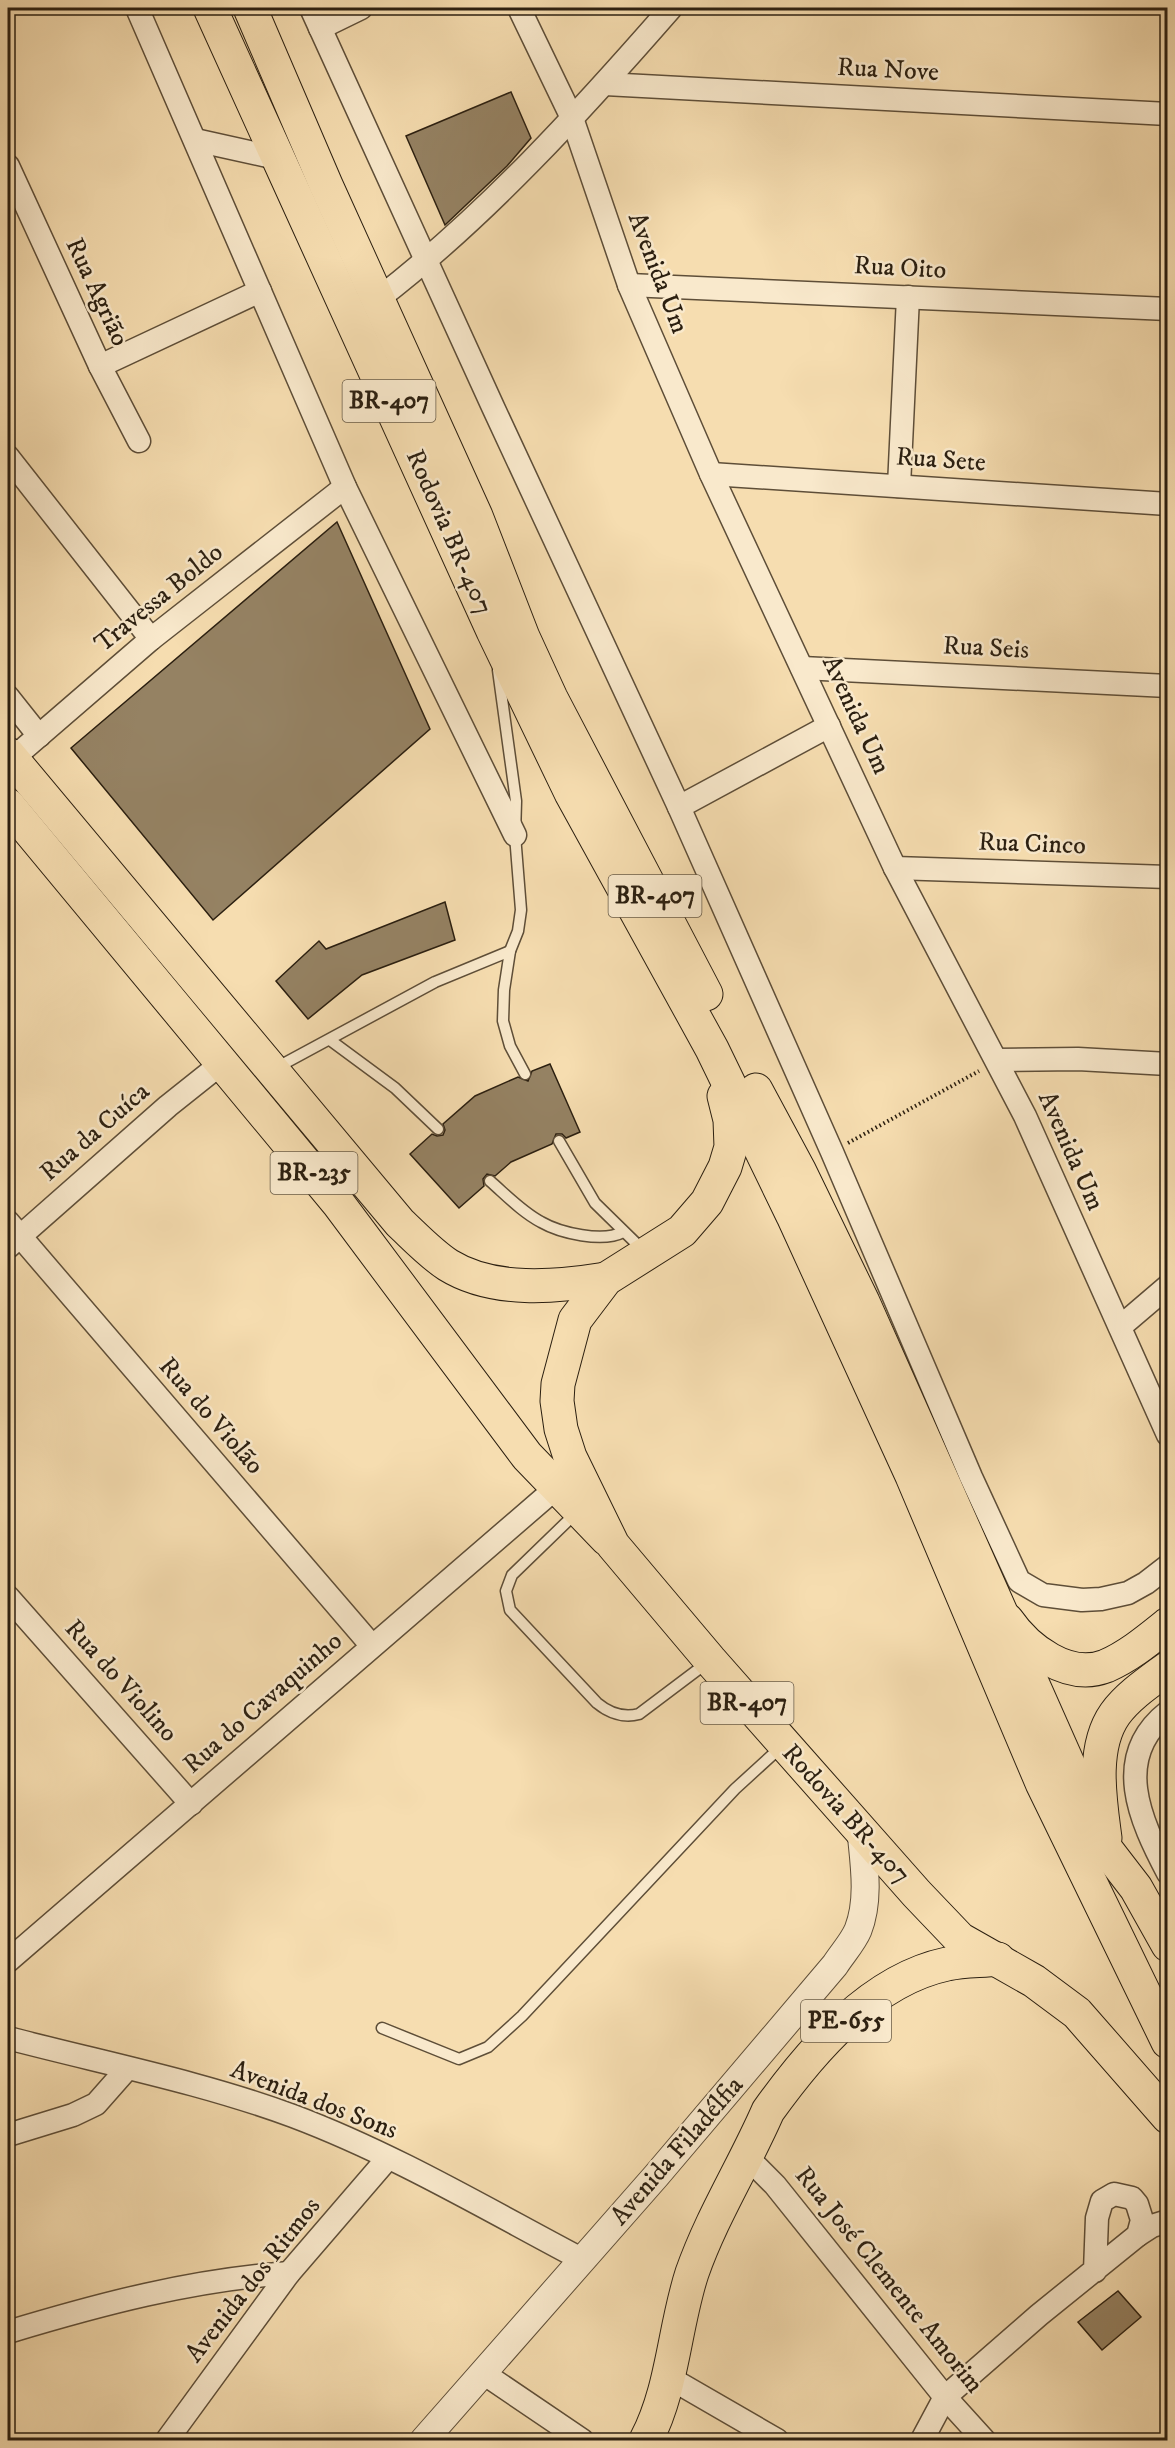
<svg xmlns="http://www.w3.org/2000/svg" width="1175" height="2448" viewBox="0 0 1175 2448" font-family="'IM FELL DW Pica',serif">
  <rect width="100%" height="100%" fill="#f6ddb0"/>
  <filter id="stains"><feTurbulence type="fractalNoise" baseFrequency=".00333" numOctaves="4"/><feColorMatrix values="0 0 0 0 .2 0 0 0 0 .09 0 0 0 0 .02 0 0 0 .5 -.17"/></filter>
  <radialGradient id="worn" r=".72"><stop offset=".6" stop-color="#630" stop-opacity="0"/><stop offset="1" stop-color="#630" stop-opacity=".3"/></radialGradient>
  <!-- building -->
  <g fill="#958263" stroke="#2b1f10" stroke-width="1.5">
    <path d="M511,92L531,138L507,166L445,225L406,136Z"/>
    <path d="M337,522L430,729L213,920L71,748Z"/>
    <path d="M445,902L455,940L362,975L308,1019L276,981L319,941L326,949Z"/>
    <path d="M550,1064L580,1132L566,1138L562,1134H556L552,1144L511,1162L495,1176L487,1174L483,1179L484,1186L459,1208L410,1154L432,1134L437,1136L443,1135L445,1130L443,1124L475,1096L518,1077L528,1081L532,1071Z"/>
    <path d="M1118,2291L1141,2317L1102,2350L1078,2322Z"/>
  </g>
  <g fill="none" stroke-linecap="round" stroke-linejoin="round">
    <!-- service casing -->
    <g stroke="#5e4e38" stroke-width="13">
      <g id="service">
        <path d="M498,670L516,801L515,835L521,910L518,931L510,951L504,990L503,1021L510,1046L525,1074"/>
        <path d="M330,1040L395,1088L438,1129"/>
        <path d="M274,1069L435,982L510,951"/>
        <path d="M559,1141L595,1203L644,1251"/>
        <path d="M490,1181C506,1195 522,1212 541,1222C560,1233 603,1243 623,1232"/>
        <path d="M577,1512L512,1575L506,1591L510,1610L597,1703C609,1713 624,1718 639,1714L708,1662"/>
        <path d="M382,2028L459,2059L488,2047L522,2016L735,1789L781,1747"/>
      </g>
    </g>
    <!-- minor casing -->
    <g stroke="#5e4e38" stroke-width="25">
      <g id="minor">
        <path d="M137,8L345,487L515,835"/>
        <path d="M311,8L493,407L679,807L832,1152L971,1477L1019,1581L1043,1595L1082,1600L1101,1599L1128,1593L1146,1583L1168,1566"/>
        <path d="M519,8L572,118L629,285L711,474L895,868L1025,1116L1168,1435"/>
        <path d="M320,28L361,8"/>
        <path d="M605,84L1168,114"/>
        <path d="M195,140L281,159"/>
        <path d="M8,166L100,366L139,441"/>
        <path d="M629,285L1168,309"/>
        <path d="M378,299C486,216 582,110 671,8"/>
        <path d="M100,366L260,291"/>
        <path d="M8,457L151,639"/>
        <path d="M711,474L1168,504"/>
        <path d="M899,486L908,297"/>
        <path d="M802,668L1168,686"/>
        <path d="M8,697L39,736"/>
        <path d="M12,759L151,639L345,487"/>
        <path d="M679,807L829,726"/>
        <path d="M895,868L1168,877"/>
        <path d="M998,1060L1078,1059L1168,1064"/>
        <path d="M8,1222L372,1646"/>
        <path d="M8,1247L168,1106L222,1063"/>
        <path d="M1120,1327L1168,1286"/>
        <path d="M8,1597L191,1804"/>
        <path d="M1168,1712C1111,1757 1140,1820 1168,1873"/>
        <path d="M8,1961L556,1488"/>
        <path d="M8,2038C103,2063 201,2082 293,2116C394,2154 488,2210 583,2260"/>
        <path d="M8,2135L73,2115L96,2104L126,2070"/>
        <path d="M747,2157L775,2185L945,2397L984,2440"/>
        <path d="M1138,2235L1152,2226L1168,2221"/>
        <path d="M8,2332C101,2304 191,2280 289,2273"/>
        <path d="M483,2373L582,2440"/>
        <path d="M668,2377L777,2440"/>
        <path d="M167,2440L289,2273L388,2158"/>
        <path d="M922,2440L945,2397L1039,2315L1138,2235L1142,2220L1137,2204L1132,2198L1114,2194L1102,2201L1097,2218L1095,2271"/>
      </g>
    </g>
    <!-- tertiary casing -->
    <g stroke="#5e4e38" stroke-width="29">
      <path id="tertiary" d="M424,2440L656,2176L835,1965C842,1954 853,1942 858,1930C870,1900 864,1863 861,1832"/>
    </g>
    <!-- primary casing -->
    <g stroke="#2b1f10" stroke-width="35">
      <g id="primary">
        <path d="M8,754L400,1223C415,1237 431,1254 448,1265C493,1293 556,1287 606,1279"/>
        <path d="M8,805L338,1203L527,1456L607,1539"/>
        <path d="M1007,1620C1027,1649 1068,1681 1106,1666C1129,1656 1148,1640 1168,1624"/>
        <path d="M1105,1838C1100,1800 1091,1748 1115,1714C1128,1696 1149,1682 1168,1668"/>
        <path d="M646,2440C673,2389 674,2328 692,2273C712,2216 744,2166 768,2111C811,2051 871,1980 947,1964C963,1960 981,1961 998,1959"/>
      </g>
    </g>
    <!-- trunk casing -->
    <g stroke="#2b1f10" stroke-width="35">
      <g id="trunk">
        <path d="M210,8L493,631L571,793L712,1049L793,1216L912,1476L1042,1783L1168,2042"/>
        <path d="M250,8L326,185L476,516L523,637L551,698L706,994"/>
        <path d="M756,1090L799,1170L863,1302L1106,1849L1136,1888L1168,1945"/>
        <path d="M724,1096L730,1120L731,1147L725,1167L707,1202L682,1231L606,1279L575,1320L558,1384L557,1401L561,1429L570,1457L613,1545L710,1660L917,1894L960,1939L1034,1981L1077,2013L1168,2117"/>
      </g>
    </g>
    <!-- path -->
    <path stroke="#2b1f10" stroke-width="4" stroke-dasharray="1.5 3" stroke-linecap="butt" d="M848,1143L979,1071"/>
    <!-- service -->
    <use href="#service" stroke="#f9e9cc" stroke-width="10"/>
    <!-- minor -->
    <use href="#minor" stroke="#f9e9cc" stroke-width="22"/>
    <!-- tertiary -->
    <use href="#tertiary" stroke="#f9e9cc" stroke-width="27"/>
    <!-- primary -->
    <use href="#primary" stroke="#f6ddb0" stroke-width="33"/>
    <!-- trunk -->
    <use href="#trunk" stroke="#f6ddb0" stroke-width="33"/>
  </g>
  <g text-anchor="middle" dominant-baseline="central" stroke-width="5" stroke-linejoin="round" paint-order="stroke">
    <!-- shield labels -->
    <g fill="#f9e9cc" stroke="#695c48" stroke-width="1.5">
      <rect x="342.5" y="380" width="93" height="42" rx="4.5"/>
      <rect x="608.5" y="875" width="93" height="42" rx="4.5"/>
      <rect x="270.5" y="1152" width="87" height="42" rx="4.5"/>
      <rect x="700.5" y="1682" width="93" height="42" rx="4.5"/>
      <rect x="801" y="2000" width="90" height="42" rx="4.5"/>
    </g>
    <g font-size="24" font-weight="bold" fill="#2b1f10">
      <text x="389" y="401">BR-407</text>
      <text x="655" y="896">BR-407</text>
      <text x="314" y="1173">BR-235</text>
      <text x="747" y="1703">BR-407</text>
      <text x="846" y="2021">PE-655</text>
    </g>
    <!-- street labels -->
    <g font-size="26" fill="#2b1f10" stroke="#f9e9cc">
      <text transform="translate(888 70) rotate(3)">Rua Nove</text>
      <text transform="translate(900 268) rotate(3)">Rua Oito</text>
      <text transform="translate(658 273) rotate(69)">Avenida Um</text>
      <text transform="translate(97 292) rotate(65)">Rua Agrião</text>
      <text transform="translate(941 460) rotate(4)">Rua Sete</text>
      <text transform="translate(449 532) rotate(66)">Rodovia BR-407</text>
      <text transform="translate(159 598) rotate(-39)">Travessa Boldo</text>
      <text transform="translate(986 648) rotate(3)">Rua Seis</text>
      <text transform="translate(856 715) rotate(65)">Avenida Um</text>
      <text transform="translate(1032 844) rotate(2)">Rua Cinco</text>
      <text transform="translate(95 1132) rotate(-41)">Rua da Cuíca</text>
      <text transform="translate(1071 1151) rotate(66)">Avenida Um</text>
      <text transform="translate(211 1416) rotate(49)">Rua do Violão</text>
      <text transform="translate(121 1681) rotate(48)">Rua do Violino</text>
      <text transform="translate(263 1703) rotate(-41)">Rua do Cavaquinho</text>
      <text transform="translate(846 1814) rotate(48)">Rodovia BR-407</text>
      <text transform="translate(314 2100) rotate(21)">Avenida dos Sons</text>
      <text transform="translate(677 2151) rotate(-49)">Avenida Filadélfia</text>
      <text transform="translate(253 2280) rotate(-52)">Avenida dos Ritmos</text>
      <text transform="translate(889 2280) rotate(51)">Rua José Clemente Amorim</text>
    </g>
  </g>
  <!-- margin -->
  <rect width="1175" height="2448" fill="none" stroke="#f6ddb0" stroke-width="30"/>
  <rect x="9" y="9" width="1157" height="2430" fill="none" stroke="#2b1f10" stroke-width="3"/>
  <rect x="15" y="15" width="1145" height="2418" fill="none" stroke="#2b1f10" stroke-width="1.5"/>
  <rect width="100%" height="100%" filter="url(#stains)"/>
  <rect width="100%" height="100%" fill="url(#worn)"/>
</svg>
